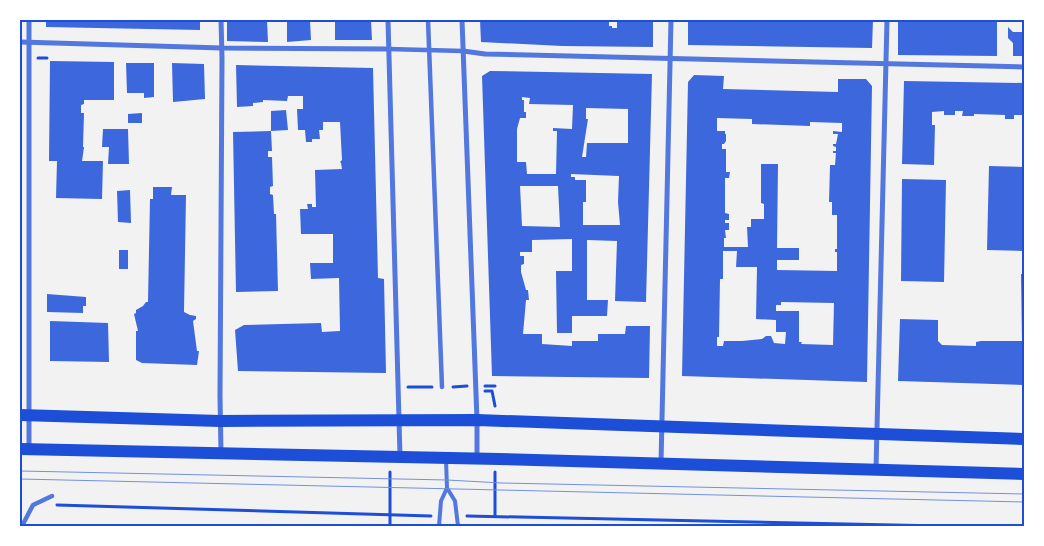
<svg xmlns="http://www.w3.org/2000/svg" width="1044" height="546" viewBox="0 0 1044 546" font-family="Mulish,sans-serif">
  <rect width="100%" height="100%" fill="#f2f2f2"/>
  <!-- building -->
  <g fill="#3d67dc" fill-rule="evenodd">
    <path d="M46,20H200V30L46,27Z"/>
    <path d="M227,20H267L268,42L227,41Z"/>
    <path d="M287,20H310L311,40L287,42Z"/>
    <path d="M335,20H371L372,40H335Z"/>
    <path d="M480,20H609V26H612V28H617V20L626,22L627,20H653V47L562,46L481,42Z"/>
    <path d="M688,20H873L872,48L688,45Z"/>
    <path d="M898,20H997V56L898,55Z"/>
    <path d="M1008,27L1013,32H1024V56H1013V43L1008,38Z"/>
    <path d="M50,61L114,62V100H84V104L81,105V113H84L83,147H84L82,161H103L102,199L56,198L57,161H49Z"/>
    <path d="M126,63H154V97L144,98V93H127Z"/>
    <path d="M172,63L204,64L205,99L173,102Z"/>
    <path d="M236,65L373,68L378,278L384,279L386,373L238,371L235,330L244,325L321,323L322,332L340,331L339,278L311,279L310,263H333V234H301L300,209H308L307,204H312V207H316L315,170L342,169L341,163L340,162L342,160L340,122H323V130H319L320,139H312V142H306L305,130H298L297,109H303V96H288L287,101L263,100V102L253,103V106L237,107Z"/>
    <path d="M490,71L652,74L646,302L615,301L617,241L587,240V300H608L607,316H572V333H557L556,271H572V239L532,240V252H520V256H524V264L521,265V272L526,290H528L529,300H526L523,334H542V344L572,346V341H598V334H625L626,326H650L649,378L492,376L482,76ZM522,97L530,98L529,104L573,105L572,129L553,128V131H557L556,174H527L526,162H517V129L520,118H526V112H524V100H522ZM586,108L628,109V143H587L586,157H582L588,119H586ZM571,174L619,176L618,202L620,225H583V202H586V180H575V177H571ZM520,186H558L560,227L522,226Z"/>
    <path d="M694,75L724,76L723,89L838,92V79H866L872,86L867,382L682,376L688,82ZM717,118L752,119V124L810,126V122L842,123V132L833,131V134H838L836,144H833V146L836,147V151H833V153H836L835,165H830L829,202H832V215H837V249H835V252H837V271L777,270V260H799V248H777L778,164H761V203L764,204V219H751V227H747L748,247H724V238H726L725,230H729V223H725V220H729V214L725,213V178H729L730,172H726V149H722V144H724L726,141V134H725V131H717ZM723,251H737L736,267H757L756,319L776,320V332H786L785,344L774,343L771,336H766L762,339L742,341H724L723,346H717V337H719L720,279H723ZM781,302L834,303L833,345L801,344L802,342H799V311H776V305H781Z"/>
    <path d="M904,81L1024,83V115H1014V119H1005V115L974,114V116H962L963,111H955V115H944V111L932,112V125H935L934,165L902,164Z"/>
    <path d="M286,110L288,130L271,131V111Z"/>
    <path d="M142,113V123H128V114Z"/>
    <path d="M103,129H128L129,164H108L109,147H102Z"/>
    <path d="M271,131L272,151H268V157H272L273,186L270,187V194L273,195L274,214H276L278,291L236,292L233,132Z"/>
    <path d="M989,166L1024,167V251L987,250Z"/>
    <path d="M902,179L946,180L944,282L901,281Z"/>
    <path d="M153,187H172L171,195H186L184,312L190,315L196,316V319L193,321L197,351H199L197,365L142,363L136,360V331H138L134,314L136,313V310L143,306L146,302H148L150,199H153Z"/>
    <path d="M130,190L131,223L118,222L117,191Z"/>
    <rect x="119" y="250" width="9" height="19"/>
    <path d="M1021,274H1024V385L898,381L900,319L938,320V341L942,345L976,346V342L981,341H1022Z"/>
    <path d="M47,294L86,297V306H83V313L47,312Z"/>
    <path d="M50,321L108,323L109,362L50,361Z"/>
  </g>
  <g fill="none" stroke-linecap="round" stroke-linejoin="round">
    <!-- path -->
    <g stroke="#1d4ed8" stroke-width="3">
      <path d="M38,58H47"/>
      <path d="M485,386H495"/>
      <path d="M408,387H432"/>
      <path d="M453,387L467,386"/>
      <path d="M485,391H492L495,406"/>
      <path d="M57,505L431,516"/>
      <path d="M467,516L942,526"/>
      <path d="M495,516V472"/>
      <path d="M390,526V472"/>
    </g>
    <!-- service -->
    <g stroke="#5277de" stroke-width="4">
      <path d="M447,488L455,501L458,526"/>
      <path d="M439,526L441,501L447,488L446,460"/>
    </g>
    <!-- pedestrian -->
    <g stroke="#5277de" stroke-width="4.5">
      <path d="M428,20L442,387"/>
      <path d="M388,49L463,51"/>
      <path d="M22,526L33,505L52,496"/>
    </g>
    <!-- minor -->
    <g stroke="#5277de" stroke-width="5">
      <path d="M29,20V449"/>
      <path d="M221,20L222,58L220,396L221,452"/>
      <path d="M388,20L400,456"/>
      <path d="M462,20L477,420V458"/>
      <path d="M20,42L222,48L388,49"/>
      <path d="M463,51L485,54L1024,67"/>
      <path d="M661,463L671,20"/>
      <path d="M876,469L887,20"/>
    </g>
    <!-- primary -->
    <g stroke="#1d4ed8" stroke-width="12">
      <path d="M20,415L220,421L477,420L1024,439"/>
      <path d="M20,449L499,459L1024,474"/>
    </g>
    <!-- tram -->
    <g stroke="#7290e2" stroke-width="1">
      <path d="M20,471L447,480L502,483L1024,494"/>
      <path d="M20,479L1024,502"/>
    </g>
  </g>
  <!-- border -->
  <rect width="1044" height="546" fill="none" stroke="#ffffff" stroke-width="42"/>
  <rect x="21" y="21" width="1002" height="504" fill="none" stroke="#1d4ed8" stroke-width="2"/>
</svg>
